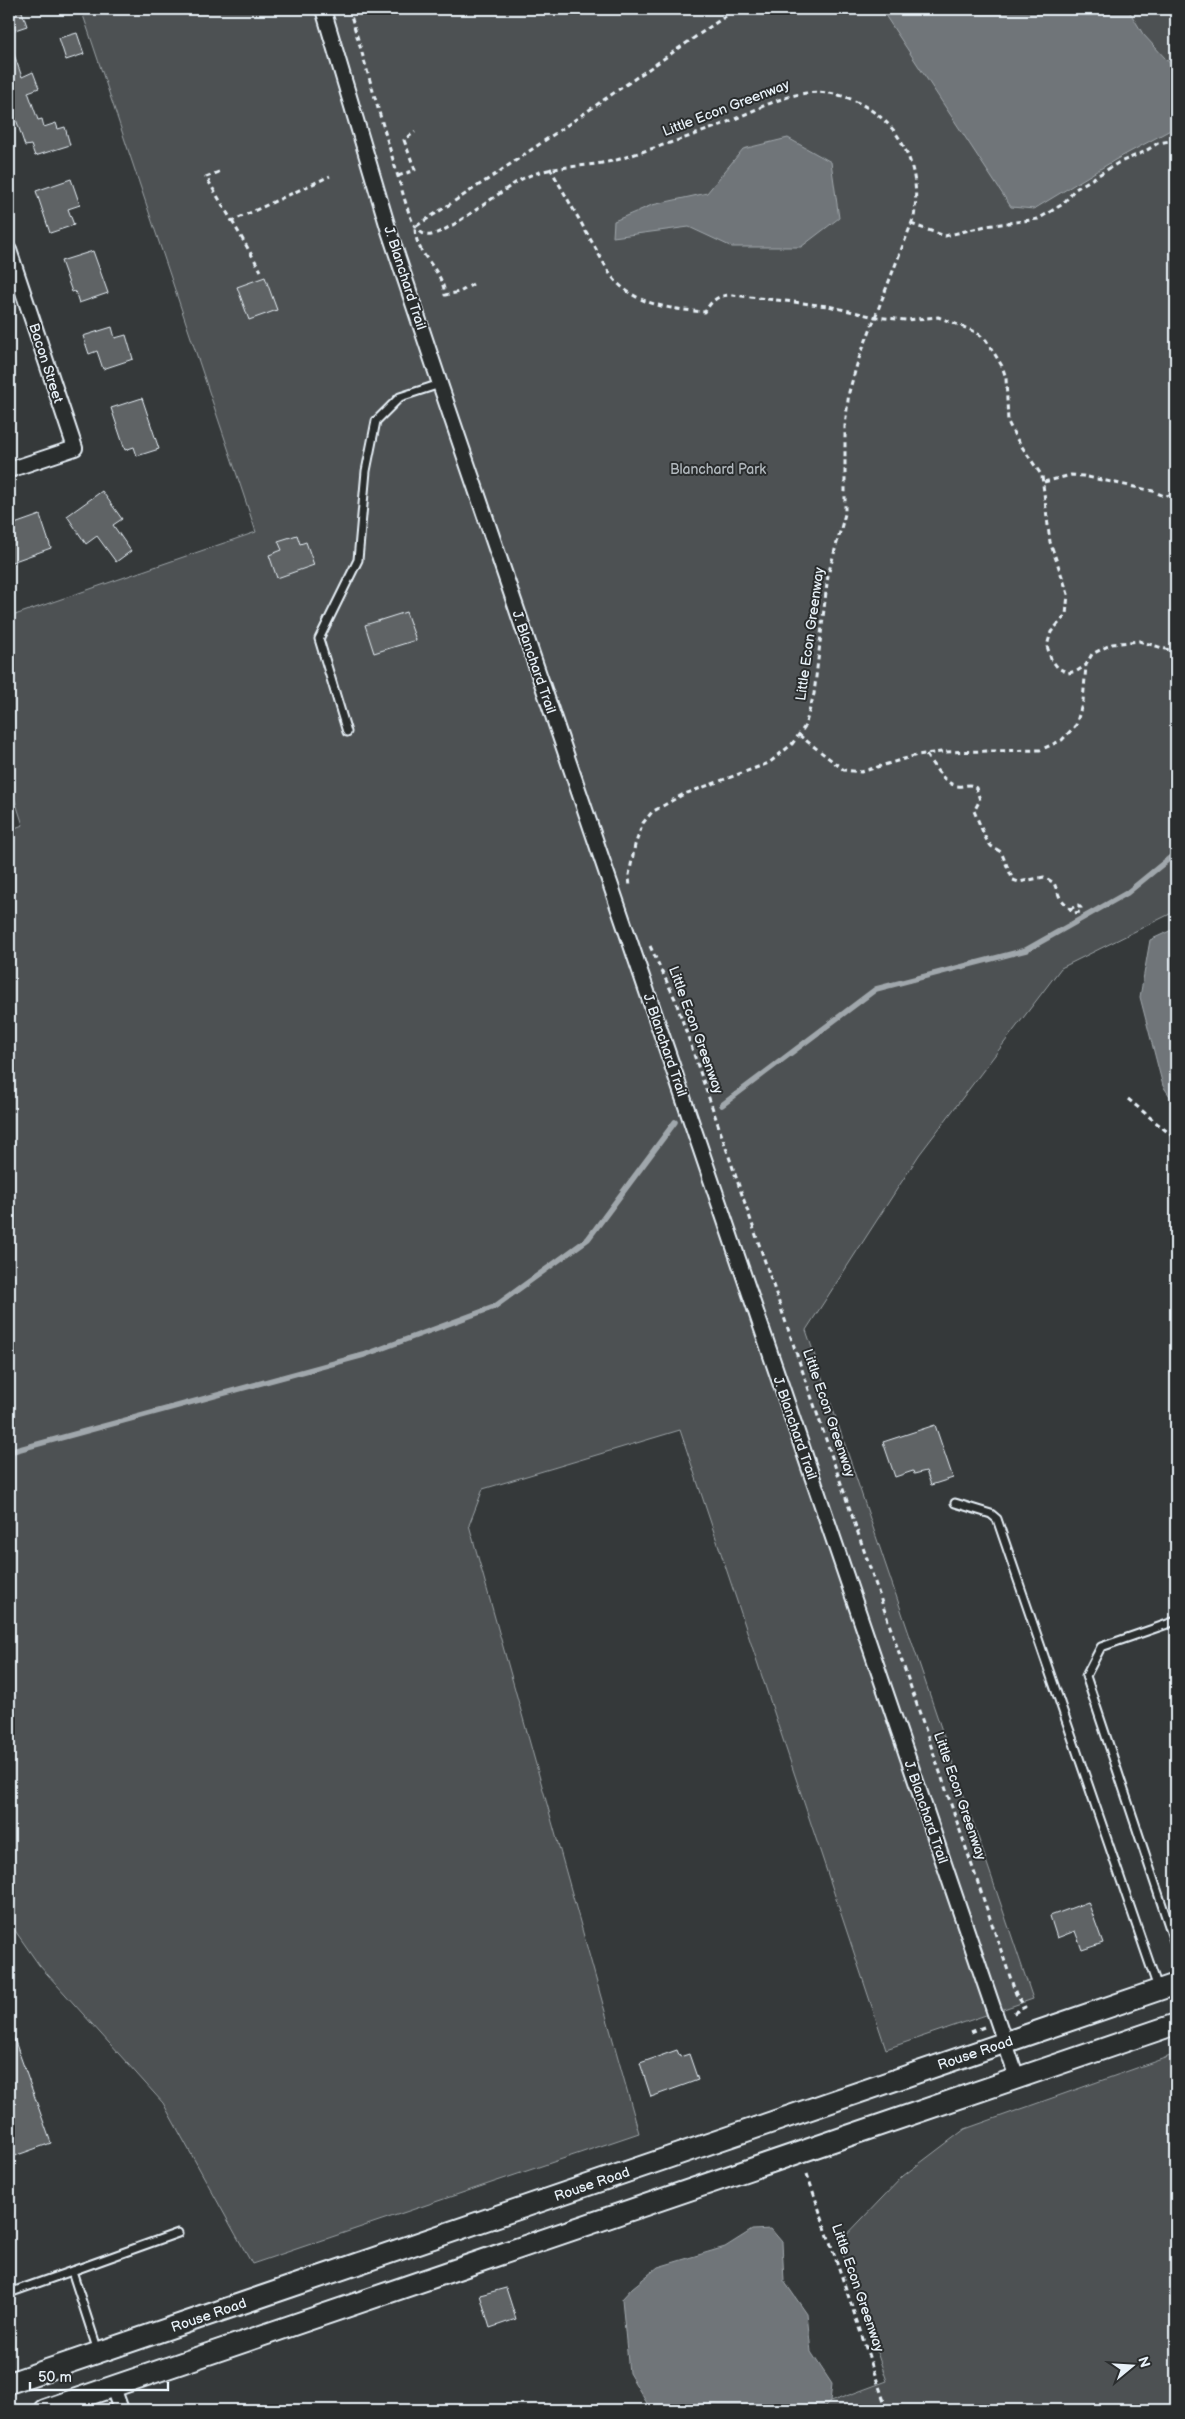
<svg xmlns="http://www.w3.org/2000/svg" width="1185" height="2419" viewBox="0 0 1185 2419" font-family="'Balsamiq Sans',sans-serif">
  <rect width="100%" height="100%" fill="#35393a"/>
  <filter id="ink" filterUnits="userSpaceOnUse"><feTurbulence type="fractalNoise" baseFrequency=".02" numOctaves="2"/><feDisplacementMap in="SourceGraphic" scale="10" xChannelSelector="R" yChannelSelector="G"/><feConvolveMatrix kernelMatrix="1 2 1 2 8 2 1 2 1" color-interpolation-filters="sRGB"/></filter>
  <g filter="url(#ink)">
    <!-- green -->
    <g fill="#4d5152" stroke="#9aa1a5">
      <path d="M81,9H1176V911L1061,968L919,1155L806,1330L1033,1999L886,2049L680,1430L483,1489L469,1525L639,2133L252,2264L163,2103L39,1965L9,1922V830L23,825L9,782V617L256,532Z"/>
      <path d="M1176,2054V2410H822L830,2402L887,2381L839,2243L903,2176L965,2129Z"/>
    </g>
    <!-- water -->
    <g fill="#707579" stroke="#a0a7ac">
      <path d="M881,9H1128L1143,34L1176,70V127L1115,160L1034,209L1011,207Z"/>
      <path d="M788,138L831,162L839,218L801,247H732L689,227L613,237L614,221L652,205L707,193L743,149Z"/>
      <path d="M1176,928V1105L1163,1086L1140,997L1150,940Z"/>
      <path d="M771,2229L782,2242L784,2281L807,2314L811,2352L832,2384L830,2402L822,2410H651L629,2373L622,2299L632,2288L658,2267L725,2247L752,2230Z"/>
    </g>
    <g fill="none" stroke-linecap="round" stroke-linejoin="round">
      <!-- stream -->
      <g stroke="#a0a7ac" stroke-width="5.5">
        <path d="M722,1105L876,989L1026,950L1127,893L1176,853"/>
        <path d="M9,1452L364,1355L494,1307L588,1239L675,1122"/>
      </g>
    </g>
    <!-- building -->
    <g fill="#5f6365" stroke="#e8f1f8">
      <path d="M9,9H21L27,26L9,32Z"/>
      <path d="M77,33L84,54L66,60L59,38Z"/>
      <path d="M11,46L22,77L33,72L39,88L28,92L38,120L42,119L44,127L56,123L58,129L65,127L70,145L35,156L31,145L25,146L9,98V47Z"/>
      <path d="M71,179L80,205L68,209L74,225L50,233L36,191Z"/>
      <path d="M93,251L108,293L79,303L75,291L72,292L61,261Z"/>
      <path d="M265,277L277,310L249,320L237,287Z"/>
      <path d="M112,327L115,338L126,335L133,359L103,369L97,351L89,354L83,336Z"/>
      <path d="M142,398L159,449L137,456L134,447L125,450L111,408Z"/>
      <path d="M102,491L122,519L113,525L131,551L116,562L97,536L86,544L67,516Z"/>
      <path d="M40,515L51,548L9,563V526Z"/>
      <path d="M297,535L300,544L306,542L314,565L277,578L269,555L282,550L278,541Z"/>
      <path d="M406,612L416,640L374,653L365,625Z"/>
      <path d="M935,1425L953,1478L931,1485L926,1471L914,1474L913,1471L895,1477L883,1442Z"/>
      <path d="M1088,1902L1103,1943L1082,1950L1075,1931L1057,1938L1050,1916Z"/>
      <path d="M9,2030H11L51,2143L9,2158Z"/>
      <path d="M677,2050L680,2057L689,2054L698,2080L651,2097L640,2063Z"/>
      <path d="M506,2288L516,2319L490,2328L480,2295Z"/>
    </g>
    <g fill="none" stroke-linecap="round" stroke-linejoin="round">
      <!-- lane casing -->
      <g stroke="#e8f1f8" stroke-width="11">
        <g id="lane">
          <path d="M347,732L319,639L358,560L366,471L376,421L400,397L440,384"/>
          <path d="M955,1503L991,1514L997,1519L1158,1988"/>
          <path d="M1176,1621L1101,1647L1086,1676L1176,1947"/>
          <path d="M9,2293L72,2271"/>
          <path d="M98,2351L72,2271L178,2233"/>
        </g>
      </g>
      <!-- street casing -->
      <g stroke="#e8f1f8" stroke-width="18">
        <g id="street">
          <path d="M323,9L389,231L440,384L1017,2078"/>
          <path d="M9,250L75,448L9,470"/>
          <path d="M113,2387L121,2410"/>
        </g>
      </g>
      <!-- secondary casing -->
      <g stroke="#e8f1f8" stroke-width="24">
        <g id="secondary">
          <path id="s1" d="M9,2383L1176,1984"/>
          <path d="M44,2410L1176,2024"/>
        </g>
      </g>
      <!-- path -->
      <g stroke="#e8f1f8" stroke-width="3" stroke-dasharray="5 4" stroke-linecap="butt">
        <path d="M349,9C366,66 382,123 399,180C402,190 410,221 416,228C418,230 423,234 426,235C440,240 505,187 524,178C555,163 590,169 623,158C656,147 691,137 723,124C767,106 807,78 855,101C871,109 884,118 895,132C913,158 919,185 914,217L858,361L849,392L845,426V514L828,575L814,694L805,726L792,744L769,763L682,795L652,812L643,823L635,845L629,875L630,888"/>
        <path d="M550,168L610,274C632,305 670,309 705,312C712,299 719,295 733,295L828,306L875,317L906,320L938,317L976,332L986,340L1002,366L1006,378L1008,422L1016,438L1042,476L1050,542L1068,594L1066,615L1051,632L1047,646L1051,659L1058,668L1068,673L1077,671L1086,665L1092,654L1112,644L1139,641L1176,652"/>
        <path d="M219,172L206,177L232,221L330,176"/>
        <path d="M398,176L415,170L404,140L415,132"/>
        <path d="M232,221L261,271"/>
        <path d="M911,224L945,236L986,226L1038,219L1063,204L1074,190L1118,163L1144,152L1158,143L1176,140"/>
        <path d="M473,284L460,292L445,295C442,266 415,257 415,227L496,174L736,9"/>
        <path d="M1044,482L1071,475L1083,476L1153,491L1164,496L1176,494"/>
        <path d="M799,735L844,770L861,772L917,755L941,752L1040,750L1062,740L1076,725L1083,701L1086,666"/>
        <path d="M926,755C933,764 944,784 957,786C965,787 969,782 976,788L980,800L974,811L986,839L991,846L1001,852L1013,880L1019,882L1044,877L1054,883L1060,898L1074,913L1080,912L1081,908L1078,905L1070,909"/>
        <path d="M650,946L675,999L1016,1994L1025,2007L1012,2014"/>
        <path d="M1128,1099L1176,1139"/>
        <path d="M971,2032L984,2027"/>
        <path d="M807,2174L887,2410"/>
      </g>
      <!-- lane -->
      <use href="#lane" stroke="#2a2d2e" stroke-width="7"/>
      <!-- street -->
      <use href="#street" stroke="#2a2d2e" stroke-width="14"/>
      <!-- secondary -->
      <use href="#secondary" stroke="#2a2d2e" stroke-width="20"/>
    </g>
  </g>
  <g text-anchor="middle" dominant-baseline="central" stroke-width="4" stroke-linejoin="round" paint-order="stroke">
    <!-- street labels -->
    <g font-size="14" fill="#e8f1f8" stroke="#2a2d2e">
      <text transform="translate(726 108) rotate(-21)">Little Econ Greenway</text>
      <text transform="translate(405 278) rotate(72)">J. Blanchard Trail</text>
      <text transform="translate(46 363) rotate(72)">Bacon Street</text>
      <text transform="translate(810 634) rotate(-82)">Little Econ Greenway</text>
      <text transform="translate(534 662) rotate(71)">J. Blanchard Trail</text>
      <text transform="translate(696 1030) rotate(70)">Little Econ Greenway</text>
      <text transform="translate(665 1045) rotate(71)">J. Blanchard Trail</text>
      <text transform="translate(829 1413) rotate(71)">Little Econ Greenway</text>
      <text transform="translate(795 1428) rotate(71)">J. Blanchard Trail</text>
      <text transform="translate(960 1796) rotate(71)">Little Econ Greenway</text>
      <text transform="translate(926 1812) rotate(71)">J. Blanchard Trail</text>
      <text stroke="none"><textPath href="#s1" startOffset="1021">Rouse Road</textPath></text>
      <text stroke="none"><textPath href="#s1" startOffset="616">Rouse Road</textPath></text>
      <text transform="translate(858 2288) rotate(71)">Little Econ Greenway</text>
      <text stroke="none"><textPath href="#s1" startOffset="211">Rouse Road</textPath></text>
    </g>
    <!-- park labels -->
    <g font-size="14" fill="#b2b9be" stroke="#2a2d2e">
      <text x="718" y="469">Blanchard Park</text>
    </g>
  </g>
  <!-- margin -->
  <rect width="1185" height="2419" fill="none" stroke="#2a2d2e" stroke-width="30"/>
  <rect x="15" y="15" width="1155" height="2389" fill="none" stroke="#e8f1f8" stroke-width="2" filter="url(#ink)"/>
  <!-- north arrow -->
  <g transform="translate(1132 2366) rotate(72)" stroke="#2a2d2e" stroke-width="4" paint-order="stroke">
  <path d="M0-4L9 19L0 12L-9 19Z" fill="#e8f1f8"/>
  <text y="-8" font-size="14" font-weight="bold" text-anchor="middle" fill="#e8f1f8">N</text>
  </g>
  <!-- scale -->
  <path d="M30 2382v8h138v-8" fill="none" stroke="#e8f1f8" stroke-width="2.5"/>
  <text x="38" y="2382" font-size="15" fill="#e8f1f8" stroke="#2a2d2e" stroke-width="4" paint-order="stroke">50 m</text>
</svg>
